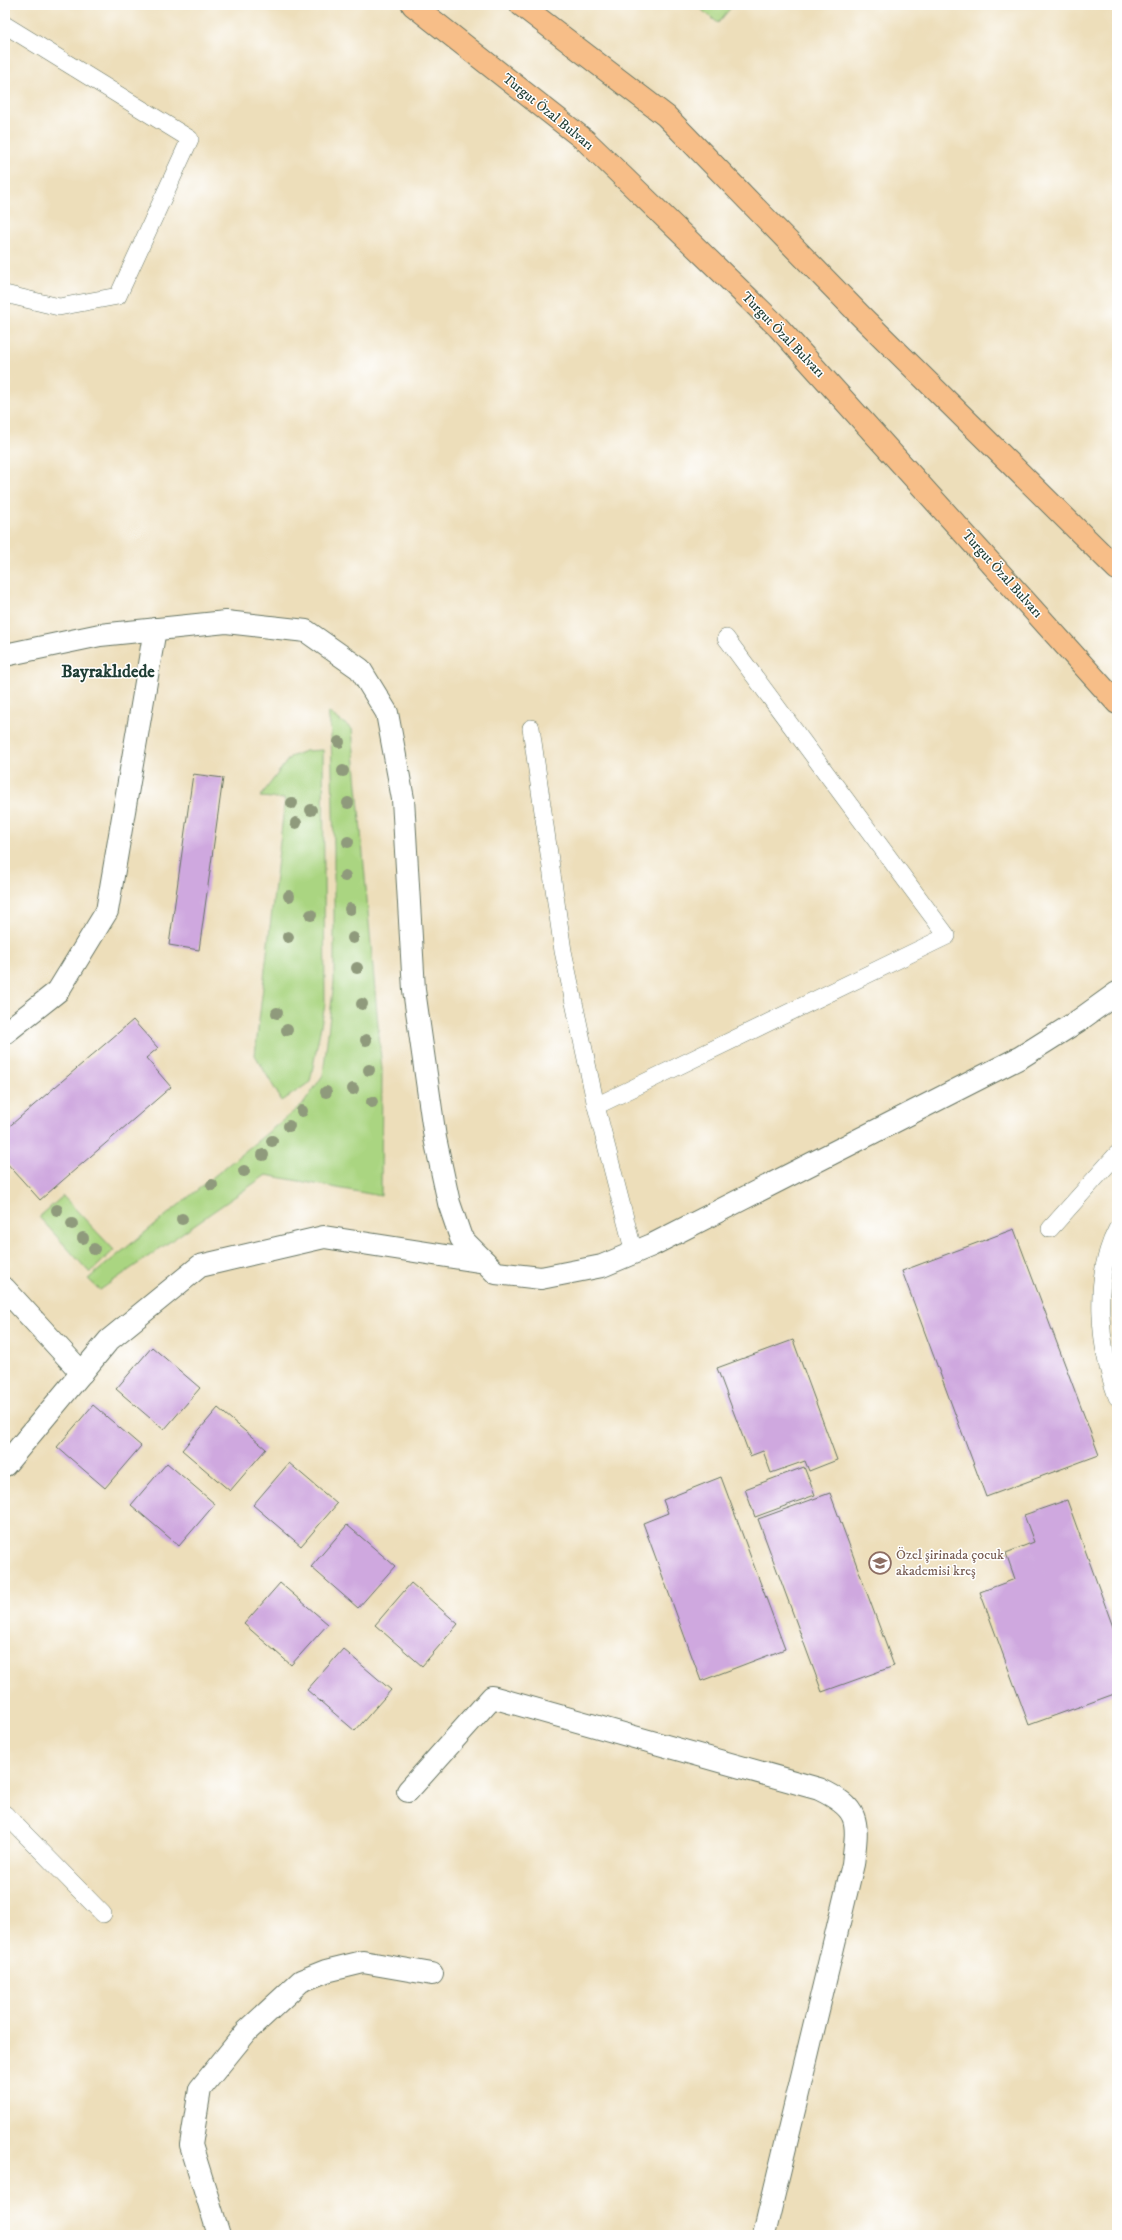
<svg xmlns="http://www.w3.org/2000/svg" width="1122" height="2240" viewBox="0 0 1122 2240" font-family="'IM FELL DW Pica',serif">
  <rect width="100%" height="100%" fill="#fff"/>
  <filter id="ink" filterUnits="userSpaceOnUse"><feTurbulence type="fractalNoise" baseFrequency=".025" numOctaves="2"/><feDisplacementMap in="SourceGraphic" scale="8" xChannelSelector="R" yChannelSelector="G"/><feConvolveMatrix kernelMatrix="1 2 1 2 8 2 1 2 1" color-interpolation-filters="sRGB"/></filter>
  <filter id="wash" filterUnits="userSpaceOnUse"><feTurbulence type="fractalNoise" baseFrequency=".012" numOctaves="4" result="noise"/><feDisplacementMap in="SourceGraphic" scale="16" xChannelSelector="R" yChannelSelector="G"/><feGaussianBlur stdDeviation="0.9" result="paint"/><feColorMatrix in="noise" values="0 0 0 0 0 0 0 0 0 0 0 0 0 0 0 0 0 1.4 0 .05"/><feComposite in="paint" operator="in"/></filter>
  <g filter="url(#wash)">
    <rect width="100%" height="100%" fill="#eddeba"/>
    <!-- green -->
    <g fill="#aad581" stroke="#64895a">
      <path d="M696,5H733L718,23Z"/>
      <path d="M328,712L352,729L382,1070L381,1196L266,1175L100,1290L88,1279L304,1103L323,1075L334,982V849L331,733Z"/>
      <path d="M323,750L325,1005L310,1082L282,1101L255,1055L285,799L260,797L290,757L305,751Z"/>
      <path d="M63,1196L114,1250L90,1273L39,1217Z"/>
    </g>
    <g id="blocks">
      <!-- building -->
      <g fill="#cfa8df">
        <path d="M193,774L223,778L199,950L169,945Z"/>
        <path d="M133,1020L158,1048L146,1058L171,1087L40,1200L5,1161V1130Z"/>
        <path d="M1014,1229L1099,1455L986,1497L902,1271Z"/>
        <path d="M793,1340L837,1460L809,1471L805,1461L771,1473L763,1451L750,1456L717,1368Z"/>
        <path d="M152,1347L200,1388L164,1430L116,1389Z"/>
        <path d="M93,1405L141,1446L105,1488L57,1447Z"/>
        <path d="M218,1408L266,1449L230,1491L182,1450Z"/>
        <path d="M167,1463L215,1504L179,1546L131,1505Z"/>
        <path d="M289,1463L337,1504L301,1546L253,1505Z"/>
        <path d="M804,1467L815,1495L755,1517L745,1489Z"/>
        <path d="M721,1477L785,1649L701,1681L643,1523L668,1513L663,1500Z"/>
        <path d="M830,1493L894,1666L822,1692L758,1519Z"/>
        <path d="M1067,1500L1117,1638V1693L1029,1725L980,1592L1015,1579L1006,1553L1034,1542L1024,1515Z"/>
        <path d="M347,1525L395,1566L358,1608L311,1567Z"/>
        <path d="M280,1583L328,1624L291,1665L244,1624Z"/>
        <path d="M411,1583L458,1624L422,1666L375,1625Z"/>
        <path d="M343,1649L391,1690L355,1731L307,1690Z"/>
      </g>
    </g>
  </g>
  <g filter="url(#ink)">
    <use href="#blocks" fill-opacity="0" stroke="#677563" stroke-width="1"/>
    <g fill="none" stroke-linecap="round" stroke-linejoin="round">
      <!-- lane casing -->
      <g stroke="#677563" stroke-width="18">
        <g id="lane">
          <path d="M5,25L190,139L118,296L59,307L5,294"/>
          <path d="M531,728L563,951L596,1106L634,1253"/>
          <path d="M596,1106L947,936L726,638"/>
          <path d="M1050,1229L1117,1154"/>
          <path d="M1117,1229C1092,1276 1099,1348 1117,1397"/>
          <path d="M5,1814L103,1914"/>
        </g>
      </g>
      <!-- street casing -->
      <g stroke="#677563" stroke-width="24">
        <g id="street">
          <path d="M5,655L100,635L226,622L306,631L360,669L387,713L403,799L414,990L435,1138L449,1203L461,1238L496,1273L541,1278L602,1266L652,1245L1021,1057L1078,1021L1117,993"/>
          <path d="M5,1033L58,991L107,911L155,629"/>
          <path d="M5,1289L82,1373"/>
          <path d="M5,1465L109,1340L200,1266L324,1237L485,1262"/>
          <path d="M408,1791L492,1697L819,1789C861,1809 858,1821 853,1864L764,2235"/>
          <path d="M219,2235L191,2145L200,2089L247,2031L301,1981L326,1971L363,1962L432,1974"/>
        </g>
      </g>
      <!-- highway casing -->
      <g stroke="#677563" stroke-width="24">
        <g id="highway">
          <path d="M413,5L586,141L778,327L1117,703"/>
          <path d="M521,5L666,116L861,316L1117,569"/>
        </g>
      </g>
      <!-- lane -->
      <use href="#lane" stroke="#fff" stroke-width="17"/>
      <!-- street -->
      <use href="#street" stroke="#fff" stroke-width="22"/>
      <!-- highway -->
      <use href="#highway" stroke="#f7be88" stroke-width="22"/>
    </g>
    <!-- trees -->
    <g fill="#8f9a7b">
      <circle cx="339" cy="742" r="6"/>
      <circle cx="343" cy="771" r="6"/>
      <circle cx="292" cy="803" r="6"/>
      <circle cx="348" cy="803" r="6"/>
      <circle cx="311" cy="810" r="6"/>
      <circle cx="296" cy="823" r="6"/>
      <circle cx="348" cy="842" r="6"/>
      <circle cx="345" cy="876" r="6"/>
      <circle cx="289" cy="896" r="6"/>
      <circle cx="350" cy="909" r="6"/>
      <circle cx="311" cy="915" r="6"/>
      <circle cx="288" cy="937" r="6"/>
      <circle cx="353" cy="938" r="6"/>
      <circle cx="357" cy="968" r="6"/>
      <circle cx="362" cy="1004" r="6"/>
      <circle cx="277" cy="1013" r="6"/>
      <circle cx="287" cy="1030" r="6"/>
      <circle cx="366" cy="1040" r="6"/>
      <circle cx="369" cy="1070" r="6"/>
      <circle cx="353" cy="1089" r="6"/>
      <circle cx="326" cy="1092" r="6"/>
      <circle cx="372" cy="1102" r="6"/>
      <circle cx="302" cy="1111" r="6"/>
      <circle cx="289" cy="1126" r="6"/>
      <circle cx="272" cy="1141" r="6"/>
      <circle cx="263" cy="1155" r="6"/>
      <circle cx="244" cy="1171" r="6"/>
      <circle cx="212" cy="1185" r="6"/>
      <circle cx="57" cy="1210" r="6"/>
      <circle cx="182" cy="1219" r="6"/>
      <circle cx="72" cy="1224" r="6"/>
      <circle cx="83" cy="1238" r="6"/>
      <circle cx="94" cy="1249" r="6"/>
    </g>
  </g>
  <!-- icons -->
  <defs>
    <g id="school-ring" transform="scale(1.15)"><circle r="9.5" fill="#fff" stroke="#8d6e63" stroke-width="1.5"/><path d="M0-5L7-2L0 1L-7-2ZM-4 1L0 2.5L4 1V4Q0 6-4 4Z" fill="#8d6e63"/></g>
  </defs>
  <g fill-rule="evenodd">
    <use href="#school-ring" x="880" y="1563"/>
  </g>
  <g text-anchor="middle" dominant-baseline="central" stroke-width="3" stroke-linejoin="round" paint-order="stroke">
    <!-- street labels -->
    <g font-size="14" fill="#1f3d34" stroke="#fff">
      <text transform="translate(548 112) rotate(39)">Turgut Özal Bulvarı</text>
      <text transform="translate(783 335) rotate(46)">Turgut Özal Bulvarı</text>
      <text transform="translate(1002 574) rotate(48)">Turgut Özal Bulvarı</text>
    </g>
    <!-- education labels -->
    <g font-size="14" fill="#785e54" stroke="#fff" text-anchor="start">
      <text x="896" y="1555">Özel şirinada çocuk<tspan x="896" dy="16">akademisi kreş</tspan></text>
    </g>
    <!-- district labels -->
    <g font-size="18" font-weight="bold" fill="#1f3d34" stroke="#fff">
      <text x="108" y="672">Bayraklıdede</text>
    </g>
  </g>
  <!-- margin -->
  <rect width="1122" height="2240" fill="none" stroke="#fff" stroke-width="20"/>
</svg>
